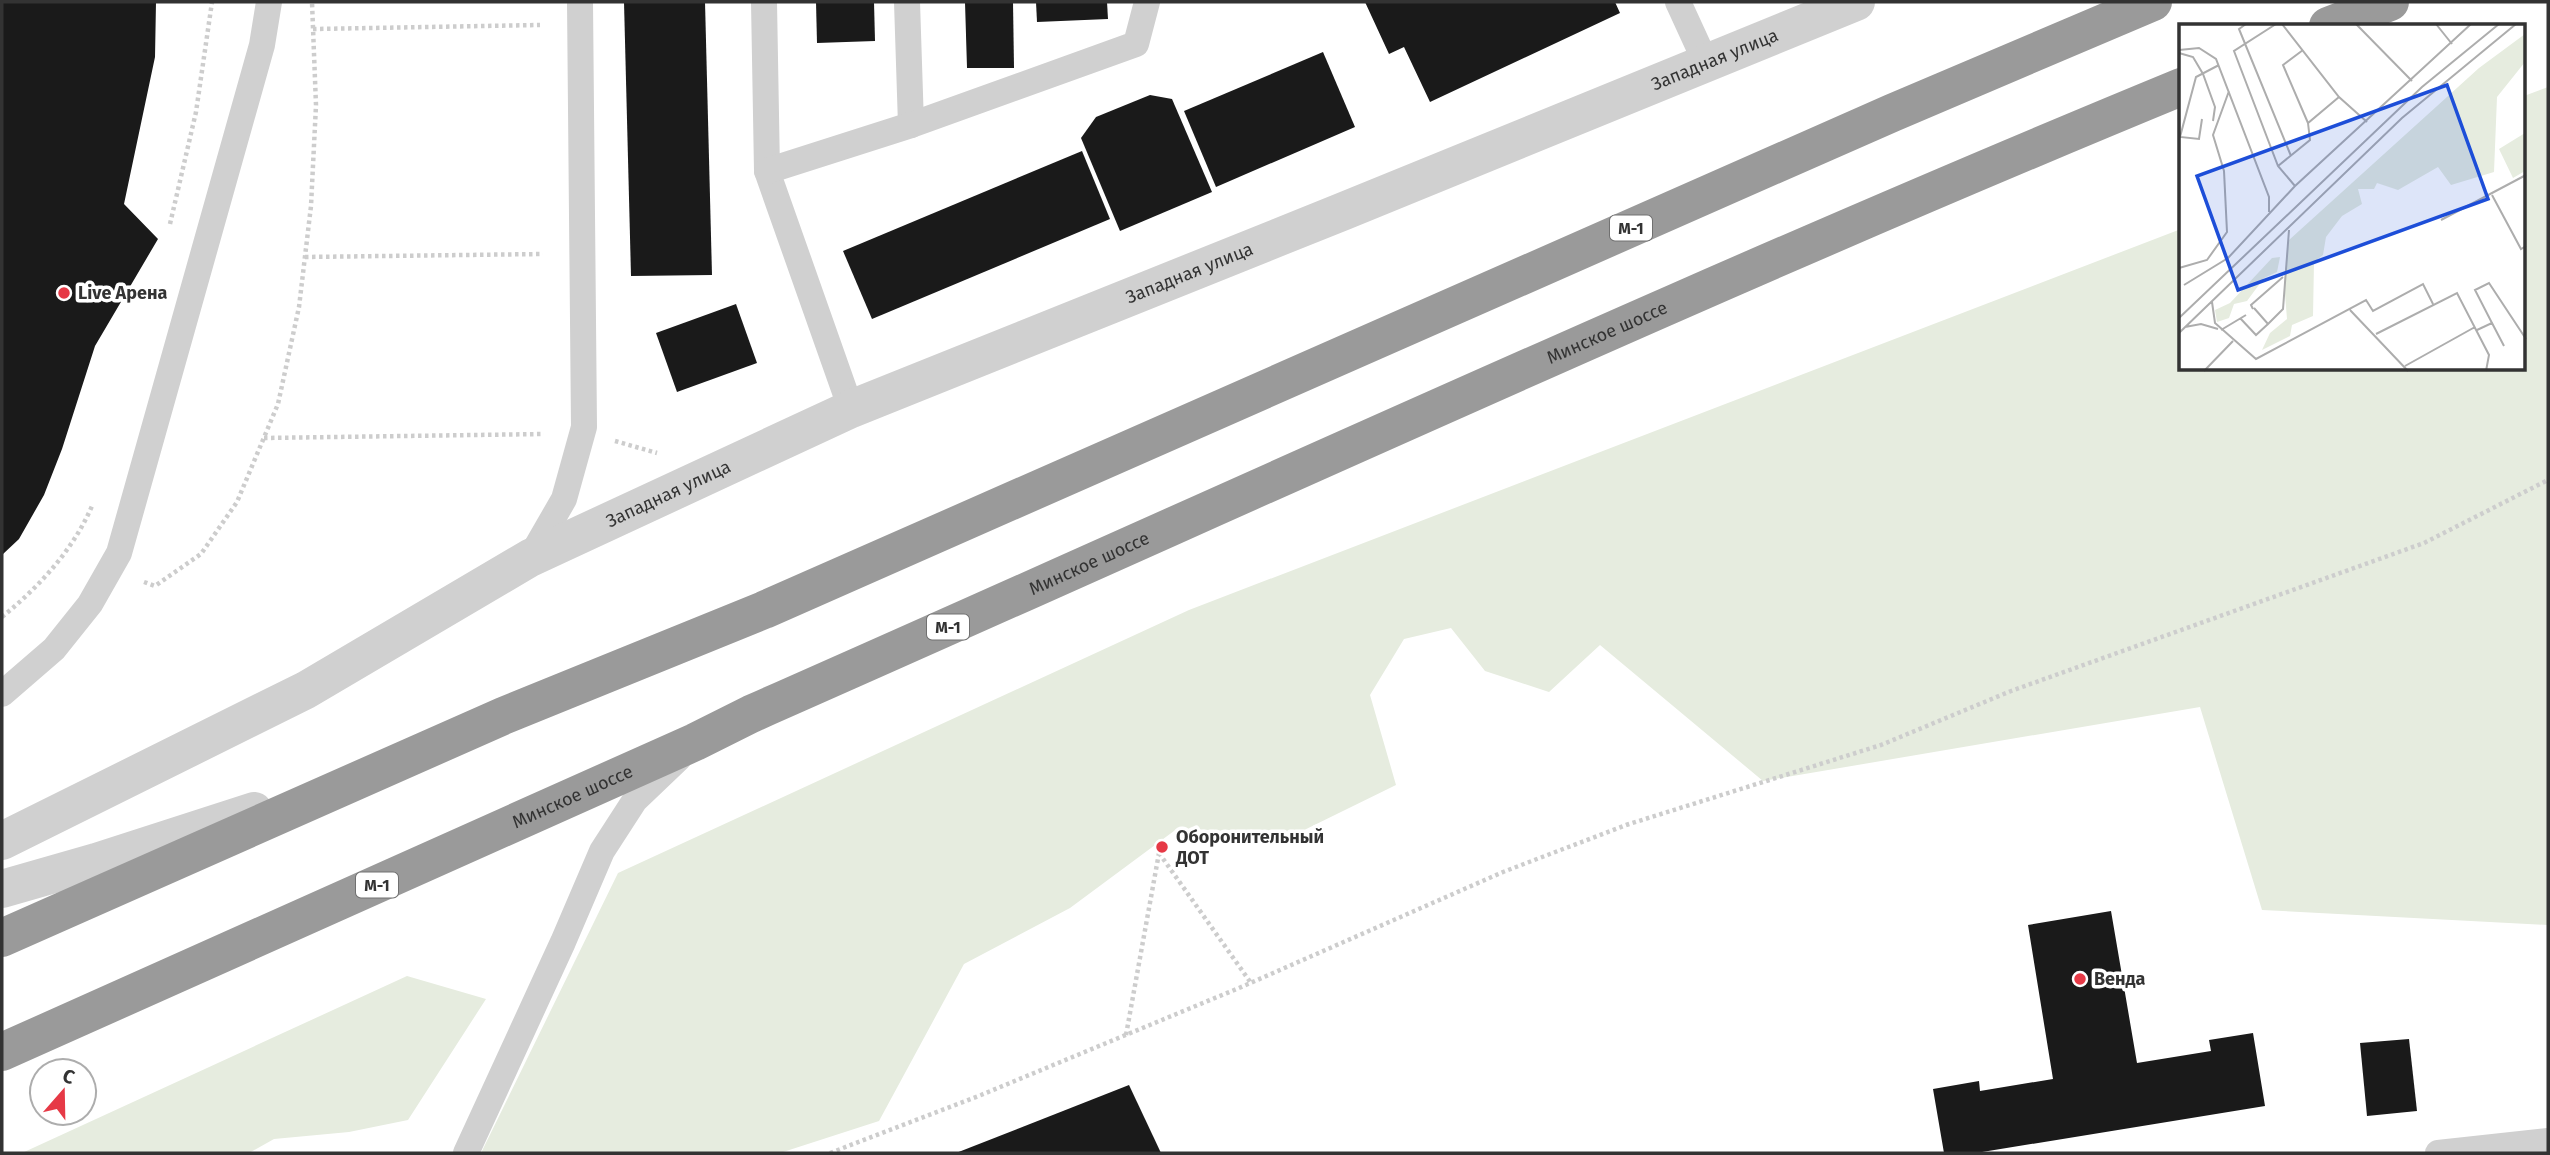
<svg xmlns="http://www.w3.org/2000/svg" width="2550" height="1155" viewBox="0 0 2550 1155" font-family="'Fira Sans',sans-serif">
  <rect width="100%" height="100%" fill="#fff"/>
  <!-- green -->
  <g fill="#e6ecdf">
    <path d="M2548,87V925L2262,910L2200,707L1763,781L1600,645L1549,692L1485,671L1451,628L1404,639L1370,695L1396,785L1292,836L1178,828L1070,908L964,964L879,1121L780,1153H481L618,873L1189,610L2181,229V369H2524V96Z"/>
    <path d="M407,976L486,999L408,1120L349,1132L274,1139L249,1153H22Z"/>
  </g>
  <!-- building -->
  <g fill="#1a1a1a">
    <path d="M2,2H156L155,57L124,204L158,239L95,346L62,449L44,495L19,539L2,555Z"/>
    <path d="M624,2H705L712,275L631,276Z"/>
    <path d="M816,2H874L875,41L817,43Z"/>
    <path d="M965,2H1013L1014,68H967Z"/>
    <path d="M1036,2H1107L1108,19L1037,22Z"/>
    <path d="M1365,2H1615L1620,13L1430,102L1404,47L1389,54Z"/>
    <path d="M1323,52L1355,127L1216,187L1184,111Z"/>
    <path d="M1150,95L1172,99L1212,192L1120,231L1081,138L1096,117Z"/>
    <path d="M1082,151L1110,219L872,319L843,251Z"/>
    <path d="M736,304L757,363L677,392L656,333Z"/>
    <path d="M2111,911L2137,1063L2211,1051L2209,1040L2253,1033L2265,1106L1976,1153H1944L1933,1089L1979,1081L1980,1091L2053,1079L2028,925Z"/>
    <path d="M2409,1039L2417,1111L2367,1116L2360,1043Z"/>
    <path d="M1129,1085L1161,1153H956Z"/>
  </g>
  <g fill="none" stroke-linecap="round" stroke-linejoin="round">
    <!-- path -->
    <g stroke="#cdcdcd" stroke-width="4.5" stroke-dasharray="3.5 3.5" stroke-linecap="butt">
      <path d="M313,29L540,25"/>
      <path d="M170,224L196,112L212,2"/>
      <path d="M305,257L543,254"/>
      <path d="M264,438L544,434"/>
      <path d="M615,441L657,453"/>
      <path d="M144,582L155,586L201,554L237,502L278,404L299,307L311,206L316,105L312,2"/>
      <path d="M2,617C39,587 73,550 92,506"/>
      <path d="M1159,853L1251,983"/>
      <path d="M1126,1035L1159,853"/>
      <path d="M830,1153L981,1095L1239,988L1503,872L1626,825L1881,745L2011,691L2424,543L2548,480"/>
    </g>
    <!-- lane -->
    <g stroke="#d0d0d0" stroke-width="26">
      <path d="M764,2L767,171L851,409"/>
      <path d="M907,2L911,125"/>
      <path d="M1678,2L1706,63"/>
      <path d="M767,171L911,125L1136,44L1147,2"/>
      <path d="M530,558L564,499L584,427L580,2"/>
      <path d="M2,694L54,649L90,604L119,553L262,45L269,2"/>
      <path d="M466,1153L563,942L602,851L635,800L679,758"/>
      <path d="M2438,1153L2548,1141"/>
    </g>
    <!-- street -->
    <g stroke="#d0d0d0" stroke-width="38">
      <path id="s1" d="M2,841L306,690L530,558L851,409L1344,211L1856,2"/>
      <path d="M2,889L96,862L254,811"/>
    </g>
    <!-- highway -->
    <g stroke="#9a9a9a" stroke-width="38">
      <path d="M2328,26L2390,2"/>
      <path d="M2,938L503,716L764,610L1892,113L2153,2"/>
      <path id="s2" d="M2,1052L695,742L751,714C1227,504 1700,285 2181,87"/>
    </g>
  </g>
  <!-- markers -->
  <g fill="#e63946" stroke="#fff" stroke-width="2.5">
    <circle cx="64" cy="293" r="7"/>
    <circle cx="1162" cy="847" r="7"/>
    <circle cx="2080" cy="979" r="7"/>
  </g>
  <g text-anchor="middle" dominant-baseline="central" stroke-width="7" stroke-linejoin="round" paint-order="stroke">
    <!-- shield labels -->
    <g fill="#fff" stroke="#707070" stroke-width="2">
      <rect x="1610" y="215.5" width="42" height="25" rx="5"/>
      <rect x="927" y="614.5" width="42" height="25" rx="5"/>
      <rect x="356" y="872.5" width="42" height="25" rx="5"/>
    </g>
    <g font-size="16" font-weight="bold" fill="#333">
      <text x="1631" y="228">М-1</text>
      <text x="948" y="627">М-1</text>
      <text x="377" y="885">М-1</text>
    </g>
    <!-- street labels -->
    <g font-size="18" fill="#333" stroke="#fff">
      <text stroke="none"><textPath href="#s1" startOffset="1885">Западная улица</textPath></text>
      <text stroke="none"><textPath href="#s1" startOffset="1318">Западная улица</textPath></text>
      <text stroke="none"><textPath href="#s2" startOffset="1759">Минское шоссе</textPath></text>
      <text stroke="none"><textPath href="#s1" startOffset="752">Западная улица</textPath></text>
      <text stroke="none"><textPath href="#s2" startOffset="1192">Минское шоссе</textPath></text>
      <text stroke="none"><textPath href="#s2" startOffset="625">Минское шоссе</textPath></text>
    </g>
    <!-- poi labels -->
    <g font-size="18" font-weight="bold" fill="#333" stroke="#fff" text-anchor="start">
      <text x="78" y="293">Live Арена</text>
      <text x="1176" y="837">Оборонительный<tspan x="1176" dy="21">ДОТ</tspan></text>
      <text x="2094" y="979">Венда</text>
    </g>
  </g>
  <!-- overview -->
  <g transform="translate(2179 24)">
    <rect width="346" height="346" fill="#fff"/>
    <path d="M346,10V38L318,73L315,148L272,161L259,143L219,166L198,159L195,165H179L183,180L163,192L147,213L144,231L135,238L134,292L113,301L111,312L83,326L91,309L108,295L105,258L110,216L300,44ZM346,109V147L334,154L320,125ZM101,233L98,248L85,254L68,277L55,280L50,294L38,298L36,286L51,279L93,234Z" fill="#e6ecdf"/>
    <path fill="none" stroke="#adadad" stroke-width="2" d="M67,0L60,5L112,132M97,0L55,27L99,142L116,162M103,0L160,73L188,98M177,0L233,57M257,0L273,20M0,26L20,24L37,35L90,173V188M124,26L104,41L129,99L160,73M0,29L14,33L24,50L36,83L34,97M23,95L20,115L1,113L17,53L40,41M99,142L131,116L129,99M313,171L342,225L347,222M262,196L347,151M0,244L28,236L48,208L45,147L34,111L50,67M5,261L49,234L116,162L292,0M33,278L36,299L77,335L187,276L194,287L244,260L254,280M75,284L89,300L104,285L110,206M74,285L72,281L104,253M171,286L229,347M0,294L243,63L320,0M61,294L77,311L89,300M313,299L325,322M6,303L22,300L39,305M42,306L67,291M298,306L313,299L296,266L310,259L347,315M0,309L223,94L337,0M197,310L278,269L310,331L307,347M226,342L296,303M25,347L54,317"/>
    <path fill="#1d4ed8" fill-opacity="0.15" stroke="#1d4ed8" stroke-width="3.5" d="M268,61L309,175L59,266L18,152Z"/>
    <rect width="346" height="346" fill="none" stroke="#333" stroke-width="3.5"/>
  </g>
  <!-- border -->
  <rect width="2550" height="1155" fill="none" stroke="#333333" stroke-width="7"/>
  <!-- north arrow -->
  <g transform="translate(63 1092) rotate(20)"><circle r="33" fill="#ffffff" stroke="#adadad" stroke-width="2"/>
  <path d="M0-5L12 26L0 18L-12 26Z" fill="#e63946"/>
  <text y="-10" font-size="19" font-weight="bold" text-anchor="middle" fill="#333333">С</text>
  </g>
</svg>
